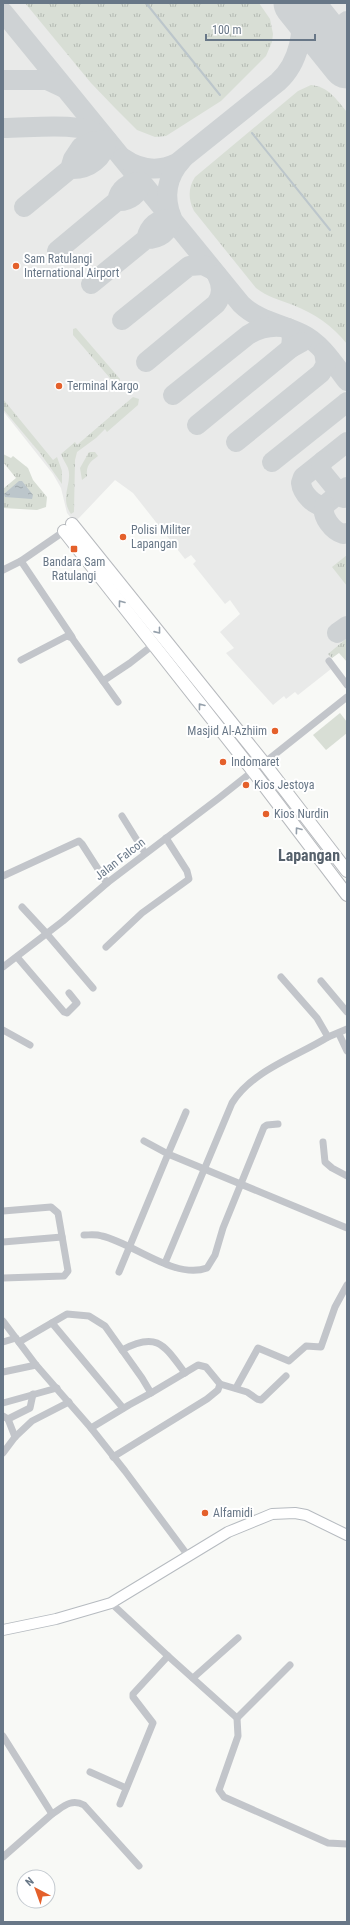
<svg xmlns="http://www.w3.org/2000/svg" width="350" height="1925" viewBox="0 0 350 1925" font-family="'Roboto Condensed',sans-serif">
  <defs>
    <pattern id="grass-tufts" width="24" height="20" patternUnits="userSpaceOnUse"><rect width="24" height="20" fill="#d8ded5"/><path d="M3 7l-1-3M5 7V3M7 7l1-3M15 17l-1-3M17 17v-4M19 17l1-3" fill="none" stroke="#b3b9b2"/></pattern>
    <pattern id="water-ripples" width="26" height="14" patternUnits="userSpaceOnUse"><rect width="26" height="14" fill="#bcc6cb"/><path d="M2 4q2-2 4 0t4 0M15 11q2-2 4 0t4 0" fill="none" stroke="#9da6aa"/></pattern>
  </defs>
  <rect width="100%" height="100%" fill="#f8f9f6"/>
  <!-- built -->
  <path fill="#e9eae9" d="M3,3H347V652L340,651L330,660L328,658L326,660L331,669L298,695L295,692L286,699L284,696L273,705L226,653L234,648L220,632L240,614L230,600L225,604L193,564L196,561L191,555L185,559L133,493L115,480L79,518L76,520L72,519L67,513L61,488L53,474L3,411Z"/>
  <!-- grass -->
  <g fill="url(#grass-tufts)">
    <path d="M25,3H259L270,19L273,34L272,42L266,56L221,101L166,136L155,137L137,130L115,108L91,83Z"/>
    <path d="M311,85C329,87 336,99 347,112V344C332,325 315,314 293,305C280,300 267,297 256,288L194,211C188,199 188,188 195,177L298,91Z"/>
    <path d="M76,328L120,379L119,384H115L73,335V329Z"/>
    <path d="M133,397L139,399L138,405L107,432L105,429L96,438L77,452L75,460L74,512L71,514C59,497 73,483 68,468C66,464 63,459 61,454L75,442L77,445Z"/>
    <path d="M3,399L53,460L57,457L62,471V484L40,453L3,409Z"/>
    <path d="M89,452H95L98,456C90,462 86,465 87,476L82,480L80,468Z"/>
    <path d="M3,454L11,458L13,456L28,468L33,480L47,497L46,507L37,510L3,508V489L16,478L3,462Z"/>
    <path d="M347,555V586L332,567Z"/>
    <path d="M347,638V662L339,653L332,658L328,654Z"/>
  </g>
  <!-- park -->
  <path fill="#d8ded5" d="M340,713L347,722V733L326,750L313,735Z"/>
  <!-- water -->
  <path fill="url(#water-ripples)" d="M19,481H22L33,495L32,499L5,497L4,494Z"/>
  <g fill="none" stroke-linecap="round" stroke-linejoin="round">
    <!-- stream -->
    <g stroke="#bcc6cb" stroke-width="2">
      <path d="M146,3L220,95"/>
      <path d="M252,133L330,230"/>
    </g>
    <!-- taxiway -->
    <g stroke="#ced2d4" stroke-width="20">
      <path d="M3,12L241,304C258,321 282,324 302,334C321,343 334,364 347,381"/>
      <path d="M326,39L347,21"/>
      <path d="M3,80H47L64,88"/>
      <path d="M3,128C33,128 78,121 103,136"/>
      <path d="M123,158C140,170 159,172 177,163L278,82C298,64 308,28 296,3"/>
      <path d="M24,207L70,169L73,159L81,147L91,142L107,140C104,158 89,170 70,169"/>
      <path d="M172,218C163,197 167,176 182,160"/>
      <path d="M57,251L117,201C119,189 128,182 141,182C140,194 129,202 117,201"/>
      <path d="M91,284L146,239C149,226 158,218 171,219C170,232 159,239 146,239"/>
      <path d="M122,320L189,266L203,265L213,270"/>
      <path d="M146,362L216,304C223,295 222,285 217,275"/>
      <path d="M173,395L248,335C261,327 274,325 288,328L292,337L291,348"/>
      <path d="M197,425L291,348L302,342"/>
      <path d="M236,442L321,373L326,364L324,352"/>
      <path d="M347,442L303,477L301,483C302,493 315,508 325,505L347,487"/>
      <path d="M323,461L321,467L322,472L336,489H345L344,498"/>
      <path d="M272,462L347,402"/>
      <path d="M325,505C320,516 333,531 343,534L347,533"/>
      <path d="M337,633L347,626"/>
    </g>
    <!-- runway -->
    <path stroke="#ced2d4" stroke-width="49" d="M298,3L347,64"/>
    <!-- secondary casing -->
    <g stroke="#b6bbc0" stroke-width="12">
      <path id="secondary" d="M3,1630L56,1619L111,1603L228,1532L272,1514L295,1513L306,1515L347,1535"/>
    </g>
    <!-- trunk casing -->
    <g stroke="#b7babe" stroke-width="14">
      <g id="trunk">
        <path d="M72,524L264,763L347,871"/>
        <path d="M64,531L253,771L347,895"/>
      </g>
    </g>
    <!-- minor -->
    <g stroke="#c2c5ca" stroke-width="7">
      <path d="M21,561L72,637"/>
      <path d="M3,570L21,561L66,530"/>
      <path d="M21,660L67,636L72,638L103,681L130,663L153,645"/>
      <path d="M329,661L347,685"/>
      <path d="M103,681L118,702"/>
      <path d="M264,763L347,697"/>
      <path d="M122,816L145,853"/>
      <path d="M3,876L79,841L82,844L107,883"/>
      <path d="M22,907L47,934L93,988"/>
      <path d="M106,947L142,913L189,879L187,871L166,838"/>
      <path d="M17,957L64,1012L67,1013L77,1003L69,993"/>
      <path d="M3,967L63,921L107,883L219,798L253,771"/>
      <path d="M321,981L347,1012"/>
      <path d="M3,1030L30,1045"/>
      <path d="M339,1034L347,1051"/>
      <path d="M328,1037L347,1029"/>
      <path d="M186,1112L168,1154L347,1228"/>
      <path d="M323,1142L325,1162L332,1168L347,1176"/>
      <path d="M3,1211L51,1207L58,1213L68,1271L64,1276L3,1278"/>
      <path d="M84,1235C90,1235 96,1234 102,1236C133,1243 175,1280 207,1268L215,1255L223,1228L264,1127L267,1125L278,1124"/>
      <path d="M3,1242L62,1237"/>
      <path d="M165,1263L232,1103C253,1070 296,1057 328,1037L317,1018L281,977"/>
      <path d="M119,1272L168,1154L144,1141"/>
      <path d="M3,1321L36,1365L91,1428L125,1471L189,1557"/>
      <path d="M52,1323L123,1408"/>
      <path d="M3,1342L16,1338"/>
      <path d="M19,1342L67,1314L89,1316L105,1326L142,1378L151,1393L129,1405L91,1428"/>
      <path d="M122,1350C157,1331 164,1345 185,1373"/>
      <path d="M3,1372L36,1365"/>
      <path d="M220,1384L247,1392L257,1399L261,1400L286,1376"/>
      <path d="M236,1388L258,1348L289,1361L306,1346L321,1347L335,1307L347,1285"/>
      <path d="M3,1403L57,1388"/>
      <path d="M3,1416L8,1419L15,1437"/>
      <path d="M8,1419L30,1408L33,1394"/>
      <path d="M3,1453L15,1437L32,1421L69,1402"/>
      <path d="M113,1457L207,1399L218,1390L220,1384L206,1367L198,1365L151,1393"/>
      <path d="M111,1603L168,1656L133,1694V1697L153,1723L120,1804"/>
      <path d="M168,1656L237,1718L238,1736L219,1790L224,1797L328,1843L347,1844"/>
      <path d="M193,1678L238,1638"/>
      <path d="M237,1718L290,1665"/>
      <path d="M3,1736L52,1814C63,1807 71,1798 84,1805L139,1866"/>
      <path d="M90,1772L126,1788"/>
      <path d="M3,1857L52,1814"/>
    </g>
    <!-- secondary -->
    <use href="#secondary" stroke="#fff" stroke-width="10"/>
    <!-- trunk -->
    <use href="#trunk" stroke="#fff" stroke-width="12"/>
  </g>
  <!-- one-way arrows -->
  <defs><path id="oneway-chevron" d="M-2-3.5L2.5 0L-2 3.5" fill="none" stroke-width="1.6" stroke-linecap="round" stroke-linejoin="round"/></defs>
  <g stroke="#95a0ab">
    <use href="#oneway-chevron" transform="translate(121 603) rotate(-127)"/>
    <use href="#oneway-chevron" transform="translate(158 631) rotate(51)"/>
    <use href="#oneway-chevron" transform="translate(201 706) rotate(-128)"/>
    <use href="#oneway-chevron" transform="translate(298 830) rotate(-127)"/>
  </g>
  <!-- markers -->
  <g fill="#e4602b" stroke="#fff" stroke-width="1.5">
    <circle cx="16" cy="266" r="4"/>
    <circle cx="59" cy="386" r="4"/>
    <circle cx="123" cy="537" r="4"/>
    <rect x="70" y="545" width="8" height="8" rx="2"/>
    <circle cx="275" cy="731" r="4"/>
    <circle cx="223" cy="762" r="4"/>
    <circle cx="246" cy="785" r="4"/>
    <circle cx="266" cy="814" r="4"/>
    <circle cx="205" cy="1513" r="4"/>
  </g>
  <g text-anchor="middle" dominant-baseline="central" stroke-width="4" stroke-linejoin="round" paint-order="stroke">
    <!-- poi labels -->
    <g font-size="12" fill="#687787" stroke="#fff" text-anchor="start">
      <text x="24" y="259">Sam Ratulangi<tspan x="24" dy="14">International Airport</tspan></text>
      <text x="67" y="386">Terminal Kargo</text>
      <text x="131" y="530">Polisi Militer<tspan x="131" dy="14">Lapangan</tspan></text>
      <text x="74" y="562" text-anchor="middle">Bandara Sam<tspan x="74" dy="14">Ratulangi</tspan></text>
      <text x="267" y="731" text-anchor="end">Masjid Al-Azhiim</text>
      <text x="231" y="762">Indomaret</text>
      <text x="254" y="785">Kios Jestoya</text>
      <text x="274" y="814">Kios Nurdin</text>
      <text x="213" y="1513">Alfamidi</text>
    </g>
    <!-- street labels -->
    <g font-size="12" fill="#687787" stroke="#fff">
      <text transform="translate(120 859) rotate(-38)">Jalan Falcon</text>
    </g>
    <!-- district labels -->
    <g font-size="16" font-weight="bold" fill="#56616c" stroke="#fff">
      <text x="309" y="855">Lapangan</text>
    </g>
  </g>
  <!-- border -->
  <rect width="350" height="1925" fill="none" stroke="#687787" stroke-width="8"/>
  <!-- north arrow -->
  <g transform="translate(36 1889) rotate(319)"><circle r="19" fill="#ffffff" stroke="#c3c9cf"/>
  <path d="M0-3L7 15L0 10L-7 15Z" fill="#e4602b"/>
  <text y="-6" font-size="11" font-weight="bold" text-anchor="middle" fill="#687787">N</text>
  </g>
  <!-- scale -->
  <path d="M206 34v6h109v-6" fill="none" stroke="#687787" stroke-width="2"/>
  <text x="212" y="34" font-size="12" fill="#687787" stroke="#ffffff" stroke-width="3" paint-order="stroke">100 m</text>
</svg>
